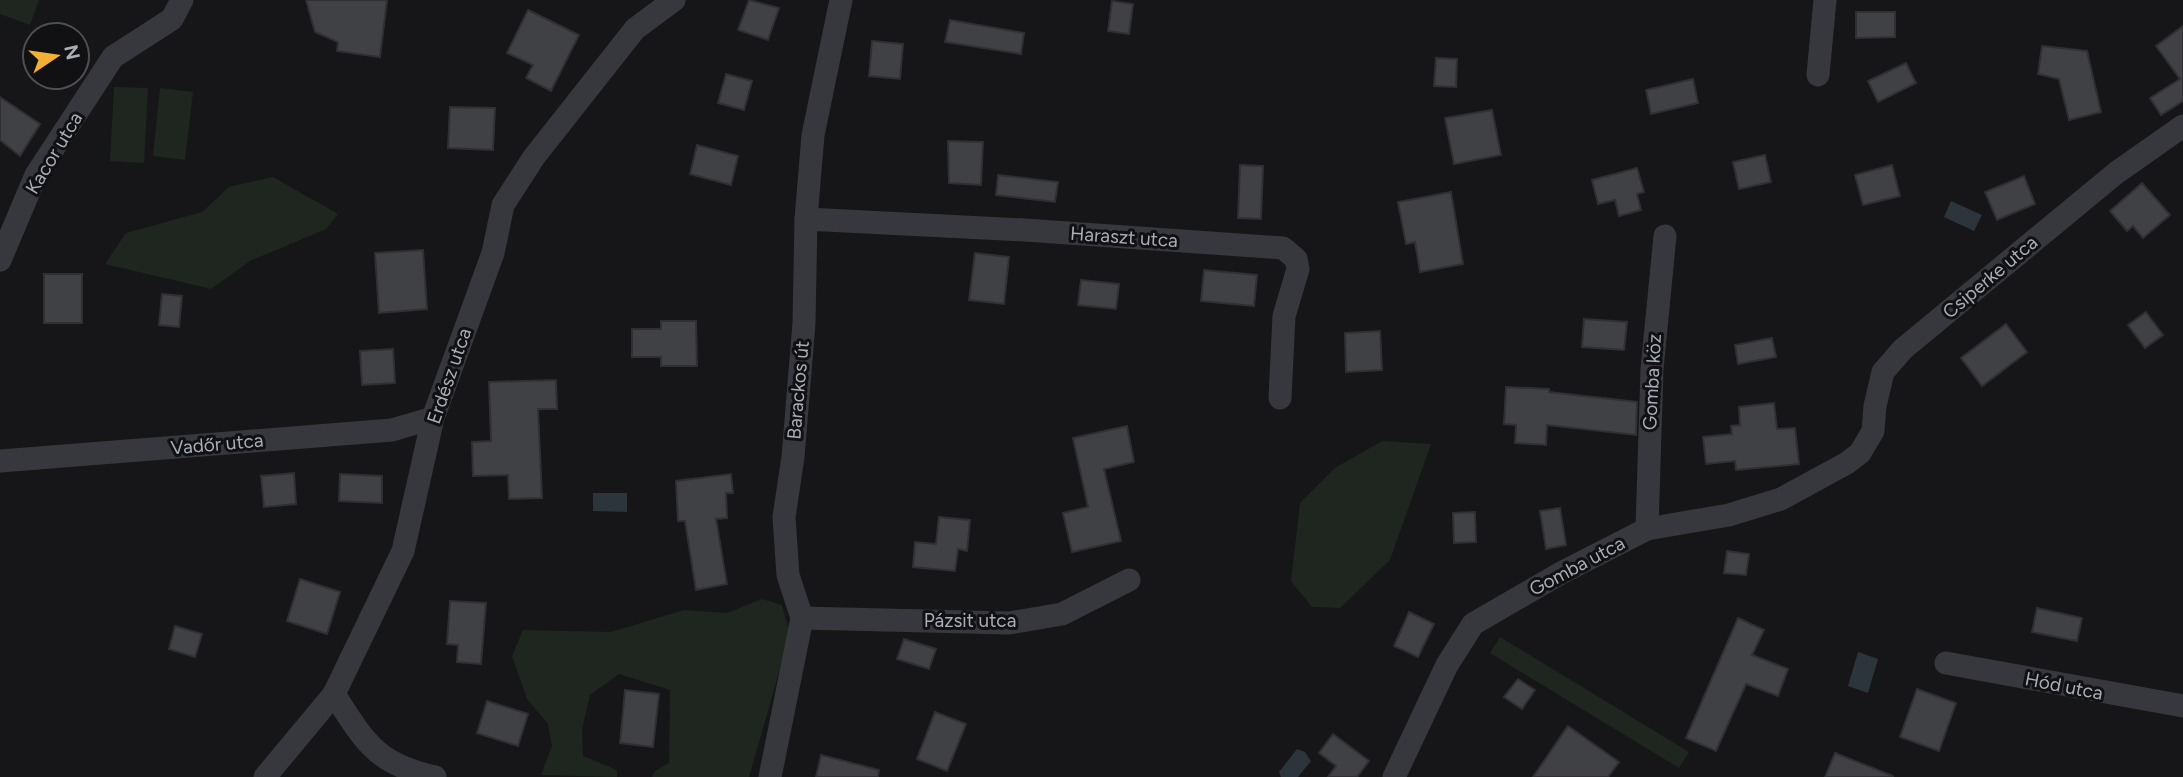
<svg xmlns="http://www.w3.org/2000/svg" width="2183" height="777" viewBox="0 0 2183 777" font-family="Figtree,sans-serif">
  <rect width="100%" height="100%" fill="#161618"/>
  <!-- green -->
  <g fill="#1e261f">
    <path d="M0,0H39L30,25L0,14Z"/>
    <path d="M114,87L148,88L144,163L110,161Z"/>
    <path d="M160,88L193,92L185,160L153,156Z"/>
    <path d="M273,177L338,214L326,229L250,261L211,289L105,264L126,233L202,212L229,187Z"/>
    <path d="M1382,441L1431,444L1390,560L1340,608L1312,607L1291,581L1300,503L1335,468Z"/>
    <path d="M762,599L782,605L790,634L749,777H652L655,771L669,763L670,690L619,674L590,695L582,729L583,756L617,770V777L541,775L552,746L548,724L527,699L512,656L523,630L611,632L684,610L727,613Z"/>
    <path d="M1500,637L1689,752L1679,768L1490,653Z"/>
  </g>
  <!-- water -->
  <g fill="#2c353c">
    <path d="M1951,201L1982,215L1974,231L1944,217Z"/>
    <path d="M593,493H627V512L593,511Z"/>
    <path d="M1858,652L1878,659L1868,693L1848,686Z"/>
    <path d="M1297,749L1305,752L1311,761L1298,777H1281L1279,772Z"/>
  </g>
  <!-- building -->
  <g fill="#404145" stroke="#303034" stroke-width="2">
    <path d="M306,0H387L380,57L337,51L338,42L315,32Z"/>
    <path d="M749,0L779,8L768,40L738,30Z"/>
    <path d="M1112,1L1133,4L1129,34L1108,31Z"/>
    <path d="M528,10L579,35L551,91L526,78L533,65L507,53Z"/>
    <path d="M1856,12H1895V37L1856,38Z"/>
    <path d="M950,20L1024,33L1021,54L945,42Z"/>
    <path d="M2183,26V101L2161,115L2150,98L2180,79L2156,46Z"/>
    <path d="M872,41L903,44L900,79L869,76Z"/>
    <path d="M2042,46L2087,51L2101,112L2069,120L2059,79L2038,74Z"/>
    <path d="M1436,58L1457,59L1456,87L1434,86Z"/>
    <path d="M1906,63L1916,83L1878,102L1868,81Z"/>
    <path d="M726,74L752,81L744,110L718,103Z"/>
    <path d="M1693,79L1698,103L1651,114L1646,90Z"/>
    <path d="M0,97L40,124L20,156L0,140Z"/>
    <path d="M450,107L495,108L493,150L448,148Z"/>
    <path d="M1492,110L1501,155L1454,164L1445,118Z"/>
    <path d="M948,141L983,142L981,185L949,183Z"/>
    <path d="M697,145L738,156L731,185L690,174Z"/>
    <path d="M1765,155L1771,182L1739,189L1733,162Z"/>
    <path d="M1240,165L1263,166L1261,219L1238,218Z"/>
    <path d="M1892,165L1900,196L1863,205L1855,175Z"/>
    <path d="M1637,168L1644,192L1637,194L1641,210L1619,216L1615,200L1598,204L1592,180Z"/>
    <path d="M998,175L1058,182L1055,202L996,195Z"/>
    <path d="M2024,176L2035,204L1997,220L1985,192Z"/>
    <path d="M2142,183L2170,215L2143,238L2133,226L2127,231L2110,211Z"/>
    <path d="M1451,192L1463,264L1420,272L1415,242L1406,244L1398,202Z"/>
    <path d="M423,250L427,309L379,313L375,253Z"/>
    <path d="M975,253L1009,257L1004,304L969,300Z"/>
    <path d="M1204,270L1257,275L1254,306L1201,301Z"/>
    <rect x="44" y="274" width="38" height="49"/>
    <path d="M1081,280L1119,284L1116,309L1078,305Z"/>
    <path d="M162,294L182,296L179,327L159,325Z"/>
    <path d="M2146,312L2163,335L2145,348L2128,325Z"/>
    <path d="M1584,319L1627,322L1624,350L1582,347Z"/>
    <path d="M661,321H696L697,366H661V357H632V329H661Z"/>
    <path d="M2006,324L2027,352L1982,386L1961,358Z"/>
    <path d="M1380,331L1382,370L1346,372L1345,333Z"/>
    <path d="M1772,338L1776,357L1738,364L1735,345Z"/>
    <path d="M393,349L395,383L362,385L360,351Z"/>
    <path d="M556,380L557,409H538L542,498L509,499L508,475L473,476L472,442L491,441L489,382Z"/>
    <path d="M1506,387L1549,389V392L1637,402L1636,435L1547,425L1546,445L1515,443L1516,425L1504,424Z"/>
    <path d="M1774,403L1777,429L1795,428L1799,464L1736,470L1735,461L1706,464L1703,437L1732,434L1731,426L1740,425L1739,407Z"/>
    <path d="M1127,426L1134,462L1104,469L1121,541L1072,552L1063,513L1088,507L1073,438Z"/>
    <path d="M294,473L296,504L264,507L261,476Z"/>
    <path d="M340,474L382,476V503L339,501Z"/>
    <path d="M731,474L733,493H726L727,518L716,519L727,584L696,590L685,521H678L676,481Z"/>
    <path d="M1560,508L1566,545L1546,549L1540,511Z"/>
    <path d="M1475,512L1476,542L1454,543L1453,513Z"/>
    <path d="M939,517L970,520L967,551L958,549L955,571L913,567L915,542L936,544Z"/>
    <path d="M1727,551L1749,554L1746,575L1724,573Z"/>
    <path d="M300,579L340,592L327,634L287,621Z"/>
    <path d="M450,601L486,603L481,664L457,662L458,645L447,644Z"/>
    <path d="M2037,608L2082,618L2077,641L2032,632Z"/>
    <path d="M1409,612L1434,624L1418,657L1394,646Z"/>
    <path d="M1738,618L1764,630L1752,655L1788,669L1778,696L1746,684L1716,751L1686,738Z"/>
    <path d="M175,626L202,634L195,657L169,649Z"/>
    <path d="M904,639L936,649L929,669L897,659Z"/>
    <path d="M1518,679L1535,690L1522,709L1504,697Z"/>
    <path d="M1917,689L1956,703L1939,751L1900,737Z"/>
    <path d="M625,690L659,694L653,747L620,743Z"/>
    <path d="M487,701L528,714L518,746L477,733Z"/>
    <path d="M935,712L966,724L947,771L917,759Z"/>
    <path d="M1568,726L1619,762L1608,777H1533Z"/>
    <path d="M1333,734L1369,761L1357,777H1328L1336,766L1319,753Z"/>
    <path d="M1835,753L1893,776V777H1825Z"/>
    <path d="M821,755L879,770L878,777H816Z"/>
  </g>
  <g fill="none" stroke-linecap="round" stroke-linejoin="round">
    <!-- street -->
    <g stroke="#37383d" stroke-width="23">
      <path d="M1818,75L1825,0"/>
      <path d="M806,219L1025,230L1283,248L1296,259L1298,269L1284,316L1280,398"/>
      <path d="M0,260L36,175L113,57L172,19L182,0"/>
      <path d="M0,461L392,430L433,418"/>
      <path d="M1647,529L1652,369L1665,236"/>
      <path d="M802,618L1009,623L1062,614L1129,580"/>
      <path d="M1946,663L2183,706"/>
      <path d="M334,694C365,742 376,764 435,777"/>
      <path d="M265,777L334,694L403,551L433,418L493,253L503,205L534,157L635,29L674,0"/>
      <path d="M770,777L802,618L788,575L784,517L793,457L804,323L806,219L813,135L841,0"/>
      <path d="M1394,777L1447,665L1473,624L1561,573L1647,529L1729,515L1781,499L1847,463L1860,453L1873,431L1875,406L1883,372L1903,349L2116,173L2183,126"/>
    </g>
  </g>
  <g text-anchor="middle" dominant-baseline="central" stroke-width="6" stroke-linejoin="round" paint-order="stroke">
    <!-- street labels -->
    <g font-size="19" fill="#a8adb8" stroke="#111113">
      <text transform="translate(54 153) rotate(-59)">Kacor utca</text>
      <text transform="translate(1124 237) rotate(4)">Haraszt utca</text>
      <text transform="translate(1990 277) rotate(-40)">Csiperke utca</text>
      <text transform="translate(449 376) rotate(-71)">Erdész utca</text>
      <text transform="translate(1652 382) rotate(-87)">Gomba köz</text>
      <text transform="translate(798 390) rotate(-85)">Barackos út</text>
      <text transform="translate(217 444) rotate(-5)">Vadőr utca</text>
      <text transform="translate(1577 566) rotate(-28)">Gomba utca</text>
      <text x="970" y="620">Pázsit utca</text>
      <text transform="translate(2064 686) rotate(11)">Hód utca</text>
    </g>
  </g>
  <!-- north arrow -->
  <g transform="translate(56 56) rotate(77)"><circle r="33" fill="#111113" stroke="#4d4f55" stroke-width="2"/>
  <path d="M0-5L12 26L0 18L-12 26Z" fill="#f2b134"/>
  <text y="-10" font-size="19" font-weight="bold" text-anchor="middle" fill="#a8adb8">N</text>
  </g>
</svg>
